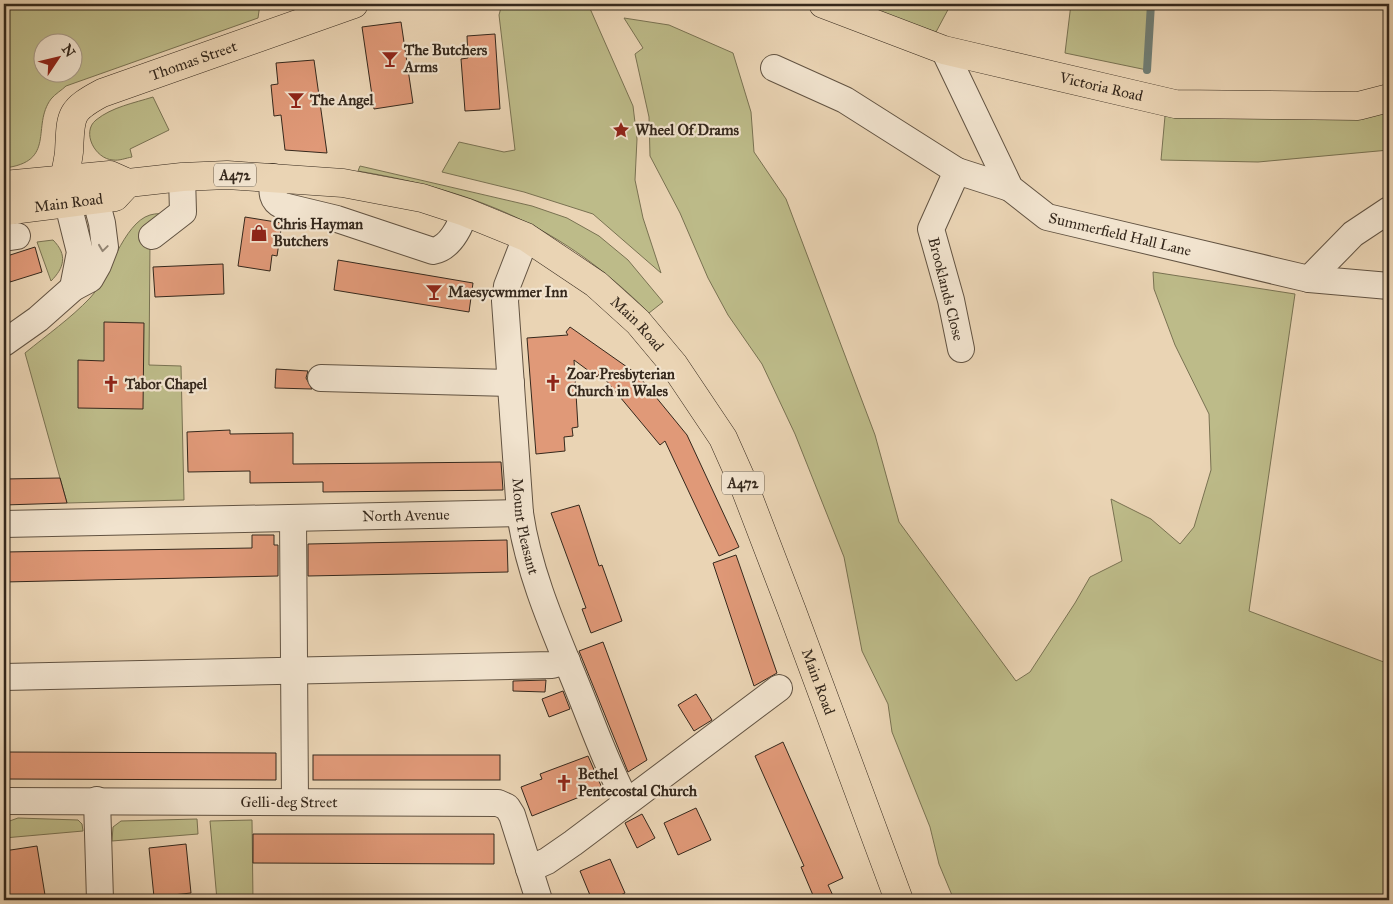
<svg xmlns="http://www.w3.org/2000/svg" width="1393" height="904" viewBox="0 0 1393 904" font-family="'IM FELL Great Primer',serif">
  <rect width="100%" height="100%" fill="#ead4b4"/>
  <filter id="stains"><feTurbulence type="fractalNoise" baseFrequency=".004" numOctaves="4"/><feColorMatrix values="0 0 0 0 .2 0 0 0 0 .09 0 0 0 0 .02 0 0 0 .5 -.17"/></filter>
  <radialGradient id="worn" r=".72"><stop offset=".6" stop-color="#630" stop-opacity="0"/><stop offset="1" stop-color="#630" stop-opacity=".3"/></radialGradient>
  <!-- green -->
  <g fill="#bdbb89" stroke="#797252" fill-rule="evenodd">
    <path d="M4,4H260L258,18L66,86C62,90 55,94 51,99C31,126 57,162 4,168ZM42,42H72V72H42Z"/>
    <path d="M502,4H588L633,106L637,139L635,180L643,218L661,273L593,214L524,192L442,172L459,142L504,152L515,150L499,15Z"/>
    <path d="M855,4H951L936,32Z"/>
    <path d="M1071,4H1170L1169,6L1150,7L1147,70L1065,53Z"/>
    <path d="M624,18L669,25L733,53L751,112L754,152L786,199L875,435L899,522L1016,681L1030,672L1075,603L1090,577L1122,561L1111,499L1151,519L1180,544L1194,527L1211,470L1209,414L1175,345L1154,289L1153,272L1295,294L1249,611L1389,664V900H954L939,864L930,827L892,732L888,704L862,651L844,557L795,434L762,364L728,315L708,278L680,213L650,156L649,117L635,54L643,48Z"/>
    <path d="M153,97L169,130L130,149L132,157C126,158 119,161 113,160C95,159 81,132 96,120C112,107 134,103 153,97Z"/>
    <path d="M1389,107V150L1258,162L1161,160L1165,116L1312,118Z"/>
    <path d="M360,166L532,206L567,218L599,236L628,260L663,302L649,313C563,227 477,191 358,171Z"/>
    <path d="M169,213L150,243L149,365L181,366L184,500L67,503L25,353C47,335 71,318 90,298C109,278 123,223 150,215C156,213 163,214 169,213Z"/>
    <path d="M53,240C68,255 64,268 51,281L37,242Z"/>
    <path d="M18,818L78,820L82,824L83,831L4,838V823Z"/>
    <path d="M197,819L198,834L112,841L113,827L121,821Z"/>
    <path d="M252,820L253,900H217L210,821Z"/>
  </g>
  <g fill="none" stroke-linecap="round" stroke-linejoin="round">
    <!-- stream -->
    <path stroke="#707e75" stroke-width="8" d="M1147,70L1151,4"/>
  </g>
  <!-- building -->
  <g fill="#e09978" stroke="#35281c">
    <path d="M401,22L413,103L374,109L362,27Z"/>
    <path d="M495,34L500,109L465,111L461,59L468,58L467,36Z"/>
    <path d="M314,60L327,153L285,150L281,115L274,116L271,85L278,84L276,63Z"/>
    <path d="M245,217L282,223L277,256L272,255L270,271L238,266Z"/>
    <path d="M35,247L42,272L10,282L4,257Z"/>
    <path d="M338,260L473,283L469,312L334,290Z"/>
    <path d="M223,264L224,294L155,297L153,267Z"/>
    <path d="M104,322L144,323L143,409L78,408V360L104,361Z"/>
    <path d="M570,327L637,374L687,435L739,547L719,556L665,441L660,445L600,373L597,377L574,360L578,427L572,428L573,436L564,437L565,451L536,454L527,338L568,335L566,332Z"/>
    <path d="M276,369L308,371L306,378L312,389L275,388Z"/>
    <path d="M230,430V434L293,433V464L501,462L503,490L323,492V482L250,483V471L188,472L187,432Z"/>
    <path d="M60,478L67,503L4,505V479Z"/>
    <path d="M579,505L599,566L602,565L622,621L591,633L582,609L586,608L551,513Z"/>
    <path d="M252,535H274V545H278V576L4,582V552L252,548Z"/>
    <path d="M507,540L508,572L308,576V544Z"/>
    <path d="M736,555L777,673L754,686L713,563Z"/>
    <path d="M603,642L647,760L628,772L579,651Z"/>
    <path d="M546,680L545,692L513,691V681Z"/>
    <path d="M563,691L570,709L549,717L542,699Z"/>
    <path d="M696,694L712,720L694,731L678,705Z"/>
    <path d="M783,742L843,878L828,885L835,900H815L801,867L804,866L755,756Z"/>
    <path d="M4,752L276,753V780L4,779Z"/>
    <rect x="313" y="755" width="187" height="25"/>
    <path d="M588,756L602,788L532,816L521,787L542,779L540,774Z"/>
    <path d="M696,808L711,840L678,855L664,823Z"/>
    <path d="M642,814L655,838L637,848L625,823Z"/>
    <path d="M253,834H494V864L253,863Z"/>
    <path d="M186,844L191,893L154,897L149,848Z"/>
    <path d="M37,846L45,895L8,900L4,851Z"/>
    <path d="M610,859L625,893L609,900H592L580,871Z"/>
  </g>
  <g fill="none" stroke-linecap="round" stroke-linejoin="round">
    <!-- minor casing -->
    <g stroke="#625342" stroke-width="28">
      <g id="minor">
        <path id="s1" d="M944,50L1010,188L1047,217L1309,279L1389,286"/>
        <path d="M774,68L845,100L957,171"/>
        <path d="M273,177C272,190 270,200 283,206L337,219L433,251C450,248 460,227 465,212"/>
        <path d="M65,181L68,204L80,252L73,288"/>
        <path d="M152,236L183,212L182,177"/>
        <path id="s2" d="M526,237L507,286L505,301L520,513C529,575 556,634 579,691C594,728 607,766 626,801"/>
        <path d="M4,238L17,236"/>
        <path d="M1309,279L1353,234L1389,210"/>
        <path d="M4,343L38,319L73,288L90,279L98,265L105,247L102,223L90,178"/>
        <path d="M961,349L951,300L931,229L957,171L1010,188"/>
        <path d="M321,378L511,383"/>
        <path d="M293,518L295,801"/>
        <path id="s3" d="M4,524L520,513"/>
        <path d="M4,677L552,665L567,661"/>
        <path d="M97,800L100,900"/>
        <path id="s4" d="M4,801L498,803L507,807L512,815L539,900"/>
        <path d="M529,869L547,861L573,843L779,688"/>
      </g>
    </g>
    <!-- major casing -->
    <g stroke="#35281c" stroke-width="29">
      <g id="major">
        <path id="s5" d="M823,4L944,50L1175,104L1358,106L1389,98"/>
        <path id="s6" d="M64,179C66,170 68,161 69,152C71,116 68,111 102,93L354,4"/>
        <path id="s7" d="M4,185L110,175L128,183L182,177L227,175L343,183L422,198L465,212L526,237L596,284L638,322L674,365L723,438L743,483L792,611L899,900"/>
        <path id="s8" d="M4,211L115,197L128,183"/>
      </g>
    </g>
    <!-- minor -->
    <use href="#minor" stroke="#f1e3ce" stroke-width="26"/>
    <!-- major -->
    <use href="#major" stroke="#ead4b4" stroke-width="28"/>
  </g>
  <!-- one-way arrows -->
  <defs><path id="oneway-chevron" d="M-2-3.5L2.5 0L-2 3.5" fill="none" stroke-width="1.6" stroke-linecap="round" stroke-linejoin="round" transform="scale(1.25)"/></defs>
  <use stroke="#938675" href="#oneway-chevron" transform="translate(103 248) rotate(98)"/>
  <!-- icons -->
  <defs>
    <g id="bar-bare" transform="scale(1.35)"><path d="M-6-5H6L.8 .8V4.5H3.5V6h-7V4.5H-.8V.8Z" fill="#8f2418" stroke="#f1e3ce" stroke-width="2.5" paint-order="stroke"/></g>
    <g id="sight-bare" transform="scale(1.35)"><path d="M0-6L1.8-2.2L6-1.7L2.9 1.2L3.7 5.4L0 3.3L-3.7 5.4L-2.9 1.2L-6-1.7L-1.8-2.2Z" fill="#8f2418" stroke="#f1e3ce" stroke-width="2.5" paint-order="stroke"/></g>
    <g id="shop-bare" transform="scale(1.35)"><path d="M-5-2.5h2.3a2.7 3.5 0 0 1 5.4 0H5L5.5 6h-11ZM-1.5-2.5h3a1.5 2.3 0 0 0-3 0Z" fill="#8f2418" stroke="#f1e3ce" stroke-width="2.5" paint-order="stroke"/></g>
    <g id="church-bare" transform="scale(1.35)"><path d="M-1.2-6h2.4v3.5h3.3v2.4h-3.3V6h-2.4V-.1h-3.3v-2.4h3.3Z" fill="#8f2418" stroke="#f1e3ce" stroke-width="2.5" paint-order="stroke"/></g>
  </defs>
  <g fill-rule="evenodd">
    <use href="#bar-bare" x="390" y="59"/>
    <use href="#bar-bare" x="296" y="100"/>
    <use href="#sight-bare" x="621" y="130"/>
    <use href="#shop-bare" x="259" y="233"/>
    <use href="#bar-bare" x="434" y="292"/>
    <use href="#church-bare" x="553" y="383"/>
    <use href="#church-bare" x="111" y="384"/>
    <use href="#church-bare" x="564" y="783"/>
  </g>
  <g text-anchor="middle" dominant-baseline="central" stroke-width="4.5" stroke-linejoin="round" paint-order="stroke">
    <!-- shield labels -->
    <g fill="#f1e3ce" stroke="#6d6051" stroke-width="1">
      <rect x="214" y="163.5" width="42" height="23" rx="4"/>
      <rect x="722" y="471.5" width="42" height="23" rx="4"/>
    </g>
    <g font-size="14" font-weight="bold" fill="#35281c">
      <text x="235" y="175">A472</text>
      <text x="743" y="483">A472</text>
    </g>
    <!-- poi labels -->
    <g font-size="15" font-weight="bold" fill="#35281c" stroke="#f1e3ce" text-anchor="start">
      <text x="404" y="50">The Butchers<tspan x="404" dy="17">Arms</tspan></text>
      <text x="310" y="100">The Angel</text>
      <text x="635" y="130">Wheel Of Drams</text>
      <text x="273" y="224">Chris Hayman<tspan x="273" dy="17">Butchers</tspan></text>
      <text x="448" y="292">Maesycwmmer Inn</text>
      <text x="567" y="374">Zoar Presbyterian<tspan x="567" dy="17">Church in Wales</tspan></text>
      <text x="125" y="384">Tabor Chapel</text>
      <text x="578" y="774">Bethel<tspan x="578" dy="17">Pentecostal Church</tspan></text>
    </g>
    <!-- street labels -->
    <g font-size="15" fill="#35281c" stroke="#f1e3ce">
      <text stroke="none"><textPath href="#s6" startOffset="198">Thomas Street</textPath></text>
      <text stroke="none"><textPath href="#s5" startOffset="291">Victoria Road</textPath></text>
      <text stroke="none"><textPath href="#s8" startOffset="65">Main Road</textPath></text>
      <text stroke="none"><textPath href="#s1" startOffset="275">Summerfield Hall Lane</textPath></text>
      <text transform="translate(946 289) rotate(76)">Brooklands Close</text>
      <text stroke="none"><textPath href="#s7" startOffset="675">Main Road</textPath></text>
      <text stroke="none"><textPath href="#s3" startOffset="402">North Avenue</textPath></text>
      <text stroke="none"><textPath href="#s2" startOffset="294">Mount Pleasant</textPath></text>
      <text stroke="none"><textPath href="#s7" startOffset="1080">Main Road</textPath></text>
      <text stroke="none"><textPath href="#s4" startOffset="285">Gelli-deg Street</textPath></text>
    </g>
  </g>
  <!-- margin -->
  <rect width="1393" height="904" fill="none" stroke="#ead4b4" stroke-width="20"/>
  <rect x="5" y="5" width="1383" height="894" fill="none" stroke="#35281c" stroke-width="2.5"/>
  <rect x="10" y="10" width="1373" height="884" fill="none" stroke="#35281c"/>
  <!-- north arrow -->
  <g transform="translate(58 58) rotate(55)"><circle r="24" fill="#f1e3ce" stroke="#a69887"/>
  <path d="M0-4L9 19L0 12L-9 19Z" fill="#8f2418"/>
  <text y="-8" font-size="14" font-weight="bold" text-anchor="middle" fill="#35281c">N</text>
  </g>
  <rect width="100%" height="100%" filter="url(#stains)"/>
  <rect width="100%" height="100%" fill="url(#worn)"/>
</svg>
